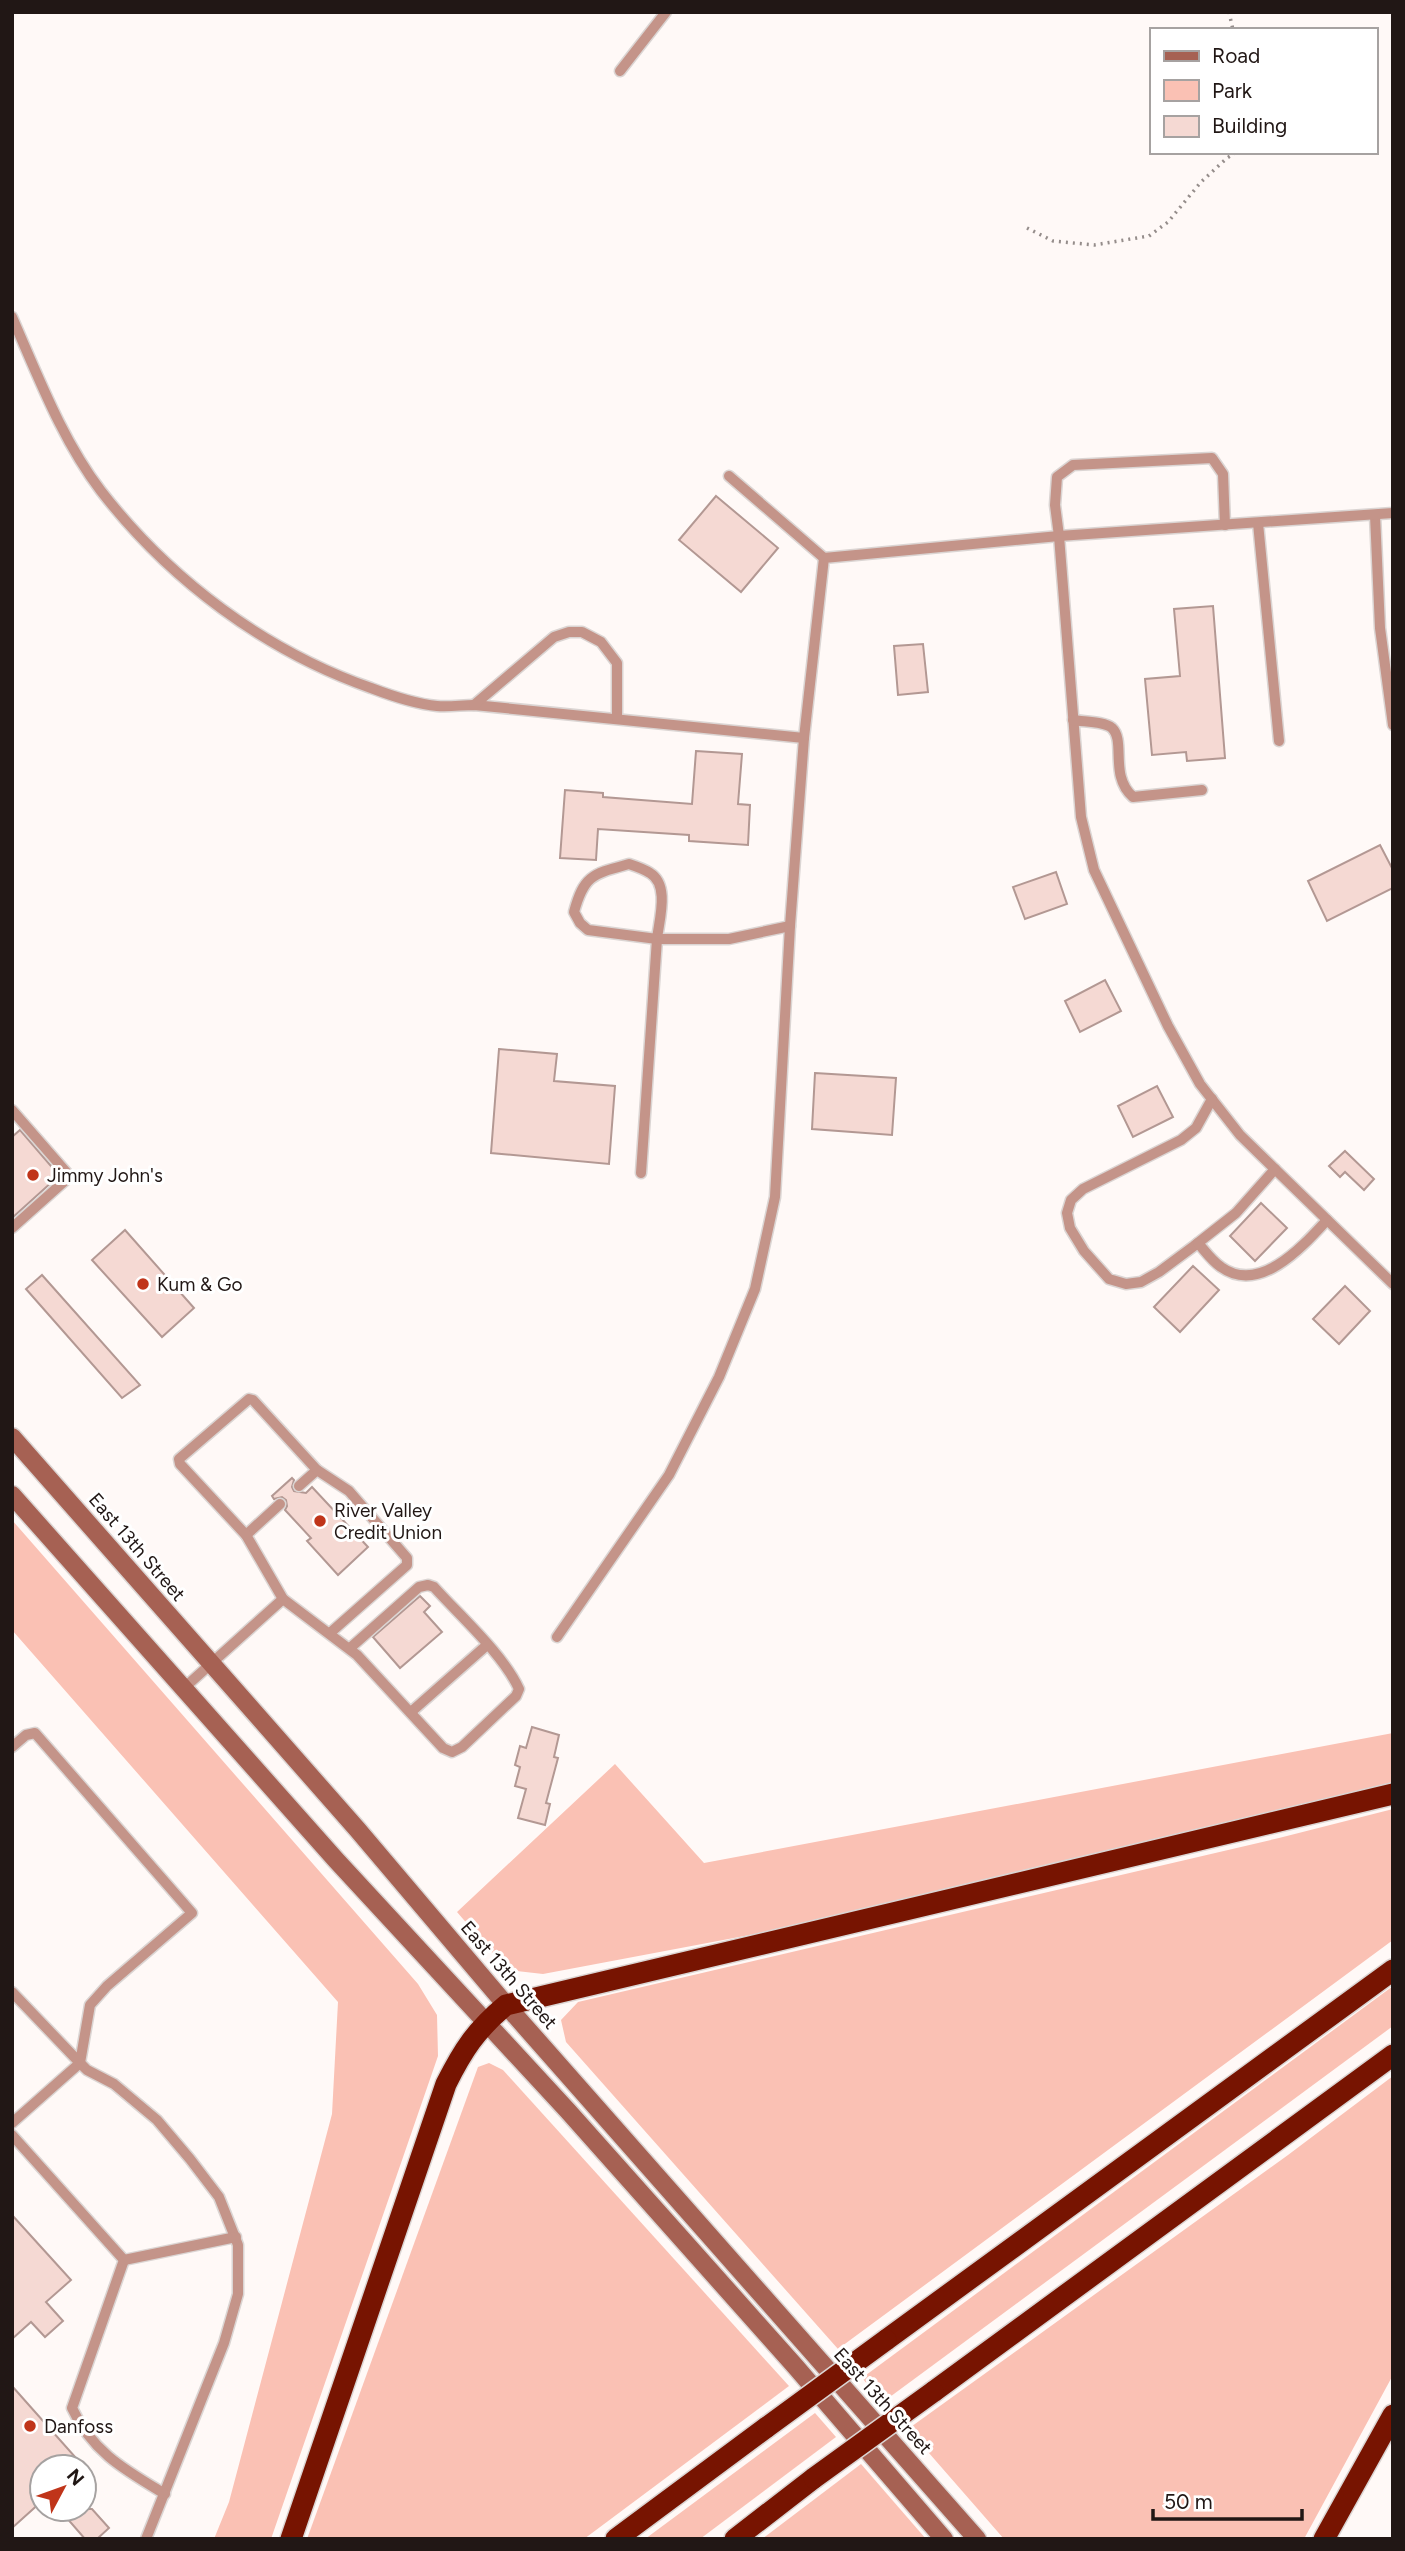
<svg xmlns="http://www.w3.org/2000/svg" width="1405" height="2551" viewBox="0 0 1405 2551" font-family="Figtree,sans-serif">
  <rect width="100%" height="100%" fill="#fff9f7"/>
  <!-- green -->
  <g fill="#fac1b4">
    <path d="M12,1520L418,1984L437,2015L438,2056L271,2539H214L229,2502L332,2114L338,2002L12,1630Z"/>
    <path d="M1393,1733V1783L755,1934L543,1974L507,1970L457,1912L615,1764L704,1863Z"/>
    <path d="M1393,1809V1940L838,2349L566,2042L561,2020L578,2002L1279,1838Z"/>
    <path d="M1393,1986V2026L883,2402L862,2378Z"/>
    <path d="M489,2063L503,2070L789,2386L584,2539H307L478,2067Z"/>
    <path d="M1393,2076V2375L1304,2539H1004L908,2429L1288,2155Z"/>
    <path d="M815,2413L836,2437L700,2539H645Z"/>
    <path d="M861,2464L926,2539H762Z"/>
  </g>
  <!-- building -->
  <g fill="#f5d9d3" stroke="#b39893" stroke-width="2">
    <path d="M716,496L778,548L741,592L679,540Z"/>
    <path d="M1213,606L1225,758L1187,761L1186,752L1152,755L1145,679L1180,676L1174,609Z"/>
    <path d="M923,644L928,692L898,695L894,646Z"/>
    <path d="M696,751L742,754L738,804L750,805L748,845L689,841V835L598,829L596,860L560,858L565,790L603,793V797L692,804Z"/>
    <path d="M1380,845L1393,870V888L1327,921L1308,881Z"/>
    <path d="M1056,872L1067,904L1025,919L1013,887Z"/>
    <path d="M1105,980L1121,1011L1080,1032L1065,1001Z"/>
    <path d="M499,1049L557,1054L554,1081L615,1086L609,1164L491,1153Z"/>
    <path d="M815,1073L896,1078L892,1135L812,1129Z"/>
    <path d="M1157,1086L1173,1117L1133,1137L1118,1106Z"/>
    <path d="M20,1130L57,1173L51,1179L53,1181L12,1218V1137Z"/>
    <path d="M1345,1151L1374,1179L1364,1190L1345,1172L1340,1177L1329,1166Z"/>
    <path d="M1261,1203L1287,1228L1255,1261L1230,1236Z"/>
    <path d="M125,1230L194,1308L162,1337L92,1260Z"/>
    <path d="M1193,1266L1219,1290L1180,1332L1154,1307Z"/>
    <path d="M42,1275L140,1385L122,1398L26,1289Z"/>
    <path d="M1345,1286L1370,1311L1339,1344L1313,1319Z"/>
    <path d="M292,1478L294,1480L292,1487L294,1491L306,1493L312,1487L368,1547L338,1575L307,1541L311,1538L285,1510L287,1506L286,1500L282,1497L274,1499L272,1496Z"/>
    <path d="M420,1596L430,1606L424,1612L442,1632L400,1668L373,1637Z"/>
    <path d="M532,1727L559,1735L554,1757L558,1758L546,1803L550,1804L545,1825L518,1818L526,1789L515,1786L520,1767L515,1765L520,1746L526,1748Z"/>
    <path d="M12,2215L71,2280L46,2302L63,2321L45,2337L31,2322L12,2339Z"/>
    <path d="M12,2386L84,2467H42V2501L12,2528Z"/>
    <path d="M59,2509H92L109,2528L97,2539H85Z"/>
  </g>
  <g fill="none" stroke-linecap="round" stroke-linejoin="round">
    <!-- lane casing -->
    <g stroke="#dbd5d3" stroke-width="13">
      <g id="lane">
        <path d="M620,71L666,12"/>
        <path d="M12,317C38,376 62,440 101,491C170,580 265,651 371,688C392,696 415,704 437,706C450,707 462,705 474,705L804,738"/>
        <path d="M729,476L824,558"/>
        <path d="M1375,515L1380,628L1393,725"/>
        <path d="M1258,523L1279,741"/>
        <path d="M1225,525L1223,474L1212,458L1073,465L1057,477L1055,505L1059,536L1081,817L1094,870L1168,1026L1200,1084L1240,1135L1393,1284"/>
        <path d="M474,705L554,637L569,632H582L601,642L617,663V718"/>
        <path d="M1073,720C1084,722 1104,721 1112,728C1126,741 1109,776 1133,797L1202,790"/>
        <path d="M629,864C635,866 644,869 650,873C670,885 659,920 657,939L588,930L580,923L574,912C584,875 593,874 629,864Z"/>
        <path d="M1212,1099L1196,1128L1181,1140L1083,1189L1071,1200L1067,1213L1070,1228L1084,1251L1109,1279L1126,1284L1141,1282L1159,1272L1194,1246L1236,1213L1275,1169"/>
        <path d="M12,1110L67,1173L68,1178L12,1228"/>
        <path d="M641,1173L657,939H729L790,926"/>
        <path d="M1198,1243C1205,1251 1212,1261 1221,1267C1260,1295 1303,1246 1327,1220"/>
        <path d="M299,1486L317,1470"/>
        <path d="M246,1535L280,1504"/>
        <path d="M330,1633L407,1565V1558L349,1491L317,1470L253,1400L249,1399L179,1459L180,1464L246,1535L283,1599L357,1655L443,1748L452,1752L462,1747L516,1696L519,1689C503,1654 460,1616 434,1587L428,1585L419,1587L349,1649"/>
        <path d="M557,1637L669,1475L719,1377L755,1289L775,1197L790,926L804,738L824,558L1059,536L1393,513"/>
        <path d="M184,1688L283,1599"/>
        <path d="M411,1712L487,1645"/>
        <path d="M12,1747L26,1735L35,1733L192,1913L107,1986L90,2005L80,2063L12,2123"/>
        <path d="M12,1992L80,2063L87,2070L114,2084L157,2120L190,2159L219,2197L238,2245V2294L224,2343L146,2539"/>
        <path d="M12,2135L124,2260L72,2408C92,2452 125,2470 165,2494"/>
        <path d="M124,2260L236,2237"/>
      </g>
    </g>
    <!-- secondary casing -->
    <g stroke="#dbd5d3" stroke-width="21">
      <g id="secondary">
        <path d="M12,1437L357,1829L506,2005L977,2539"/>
        <path d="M12,1495L336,1860L568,2111L795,2366L944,2539"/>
      </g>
    </g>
    <!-- highway casing -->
    <g stroke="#dbd5d3" stroke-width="24">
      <g id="highway">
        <path d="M886,2340L1393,1970"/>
        <path d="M933,2392L1393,2055"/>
        <path d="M291,2539L446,2084C463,2050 476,2030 506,2005L1393,1794"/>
        <path d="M616,2539L767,2427"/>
        <path d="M735,2539L814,2478"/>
        <path d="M1324,2539L1393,2415"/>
      </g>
    </g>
    <!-- path -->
    <g stroke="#958d8b" stroke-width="3.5" stroke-dasharray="2 5" stroke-linecap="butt">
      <path d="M1229,12L1233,30"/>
      <path d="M1027,228L1053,241L1094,245L1149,236L1168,222L1201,182L1227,158L1237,152"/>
    </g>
    <!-- lane -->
    <use href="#lane" stroke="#c49489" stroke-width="10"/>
    <!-- secondary -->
    <use href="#secondary" stroke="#a66153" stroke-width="18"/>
    <!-- highway -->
    <use href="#highway" stroke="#771401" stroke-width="21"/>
    <!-- highway-bridge casing -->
    <g stroke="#dbd5d3" stroke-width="24" stroke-linecap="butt">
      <g id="highway-bridge">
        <path d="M767,2427L886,2340"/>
        <path d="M814,2478L933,2392"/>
      </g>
    </g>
    <!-- highway-bridge -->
    <use href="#highway-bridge" stroke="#771401" stroke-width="21"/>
  </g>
  <!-- markers -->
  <g fill="#c0351a" stroke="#fff" stroke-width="2.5">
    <circle cx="33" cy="1175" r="7"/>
    <circle cx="143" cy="1284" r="7"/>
    <circle cx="320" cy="1521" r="7"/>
    <circle cx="30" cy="2426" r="7"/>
  </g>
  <g text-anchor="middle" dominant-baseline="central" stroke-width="6" stroke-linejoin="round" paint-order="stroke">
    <!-- poi labels -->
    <g font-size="19" fill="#211715" stroke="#fff" text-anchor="start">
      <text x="47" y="1175">Jimmy John's</text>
      <text x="157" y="1284">Kum &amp; Go</text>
      <text x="334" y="1510">River Valley<tspan x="334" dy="22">Credit Union</tspan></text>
      <text x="44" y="2426">Danfoss</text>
    </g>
    <!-- street labels -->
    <g font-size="19" fill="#211715" stroke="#fff">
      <text transform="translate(137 1547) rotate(49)">East 13th Street</text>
      <text transform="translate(509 1975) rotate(49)">East 13th Street</text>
      <text transform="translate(883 2401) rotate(48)">East 13th Street</text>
    </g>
  </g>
  <!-- border -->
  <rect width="1405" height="2551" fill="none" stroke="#211715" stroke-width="28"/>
  <!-- legend -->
  <rect x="1150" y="28" width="228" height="126" fill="#ffffff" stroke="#a6a2a1" stroke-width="2"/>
  <rect x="1164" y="51" width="35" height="10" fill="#a66153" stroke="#a6a2a1" stroke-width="2"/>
  <text x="1212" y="63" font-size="21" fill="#211715">Road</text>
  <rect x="1164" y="80" width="35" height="21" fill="#fac1b4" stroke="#a6a2a1" stroke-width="2"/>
  <text x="1212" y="98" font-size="21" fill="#211715">Park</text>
  <rect x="1164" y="116" width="35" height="21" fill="#f5d9d3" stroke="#a6a2a1" stroke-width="2"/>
  <text x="1212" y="133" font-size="21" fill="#211715">Building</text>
  <!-- north arrow -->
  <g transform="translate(63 2488) rotate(49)"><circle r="33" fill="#ffffff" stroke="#a6a2a1" stroke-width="2"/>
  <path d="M0-5L12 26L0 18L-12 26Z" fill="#c0351a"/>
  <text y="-10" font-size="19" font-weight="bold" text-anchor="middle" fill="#211715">N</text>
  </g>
  <!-- scale -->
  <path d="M1153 2509v10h149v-10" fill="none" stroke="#211715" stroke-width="3.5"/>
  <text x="1164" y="2509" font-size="21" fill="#211715" stroke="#ffffff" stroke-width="5" paint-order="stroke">50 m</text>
</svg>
